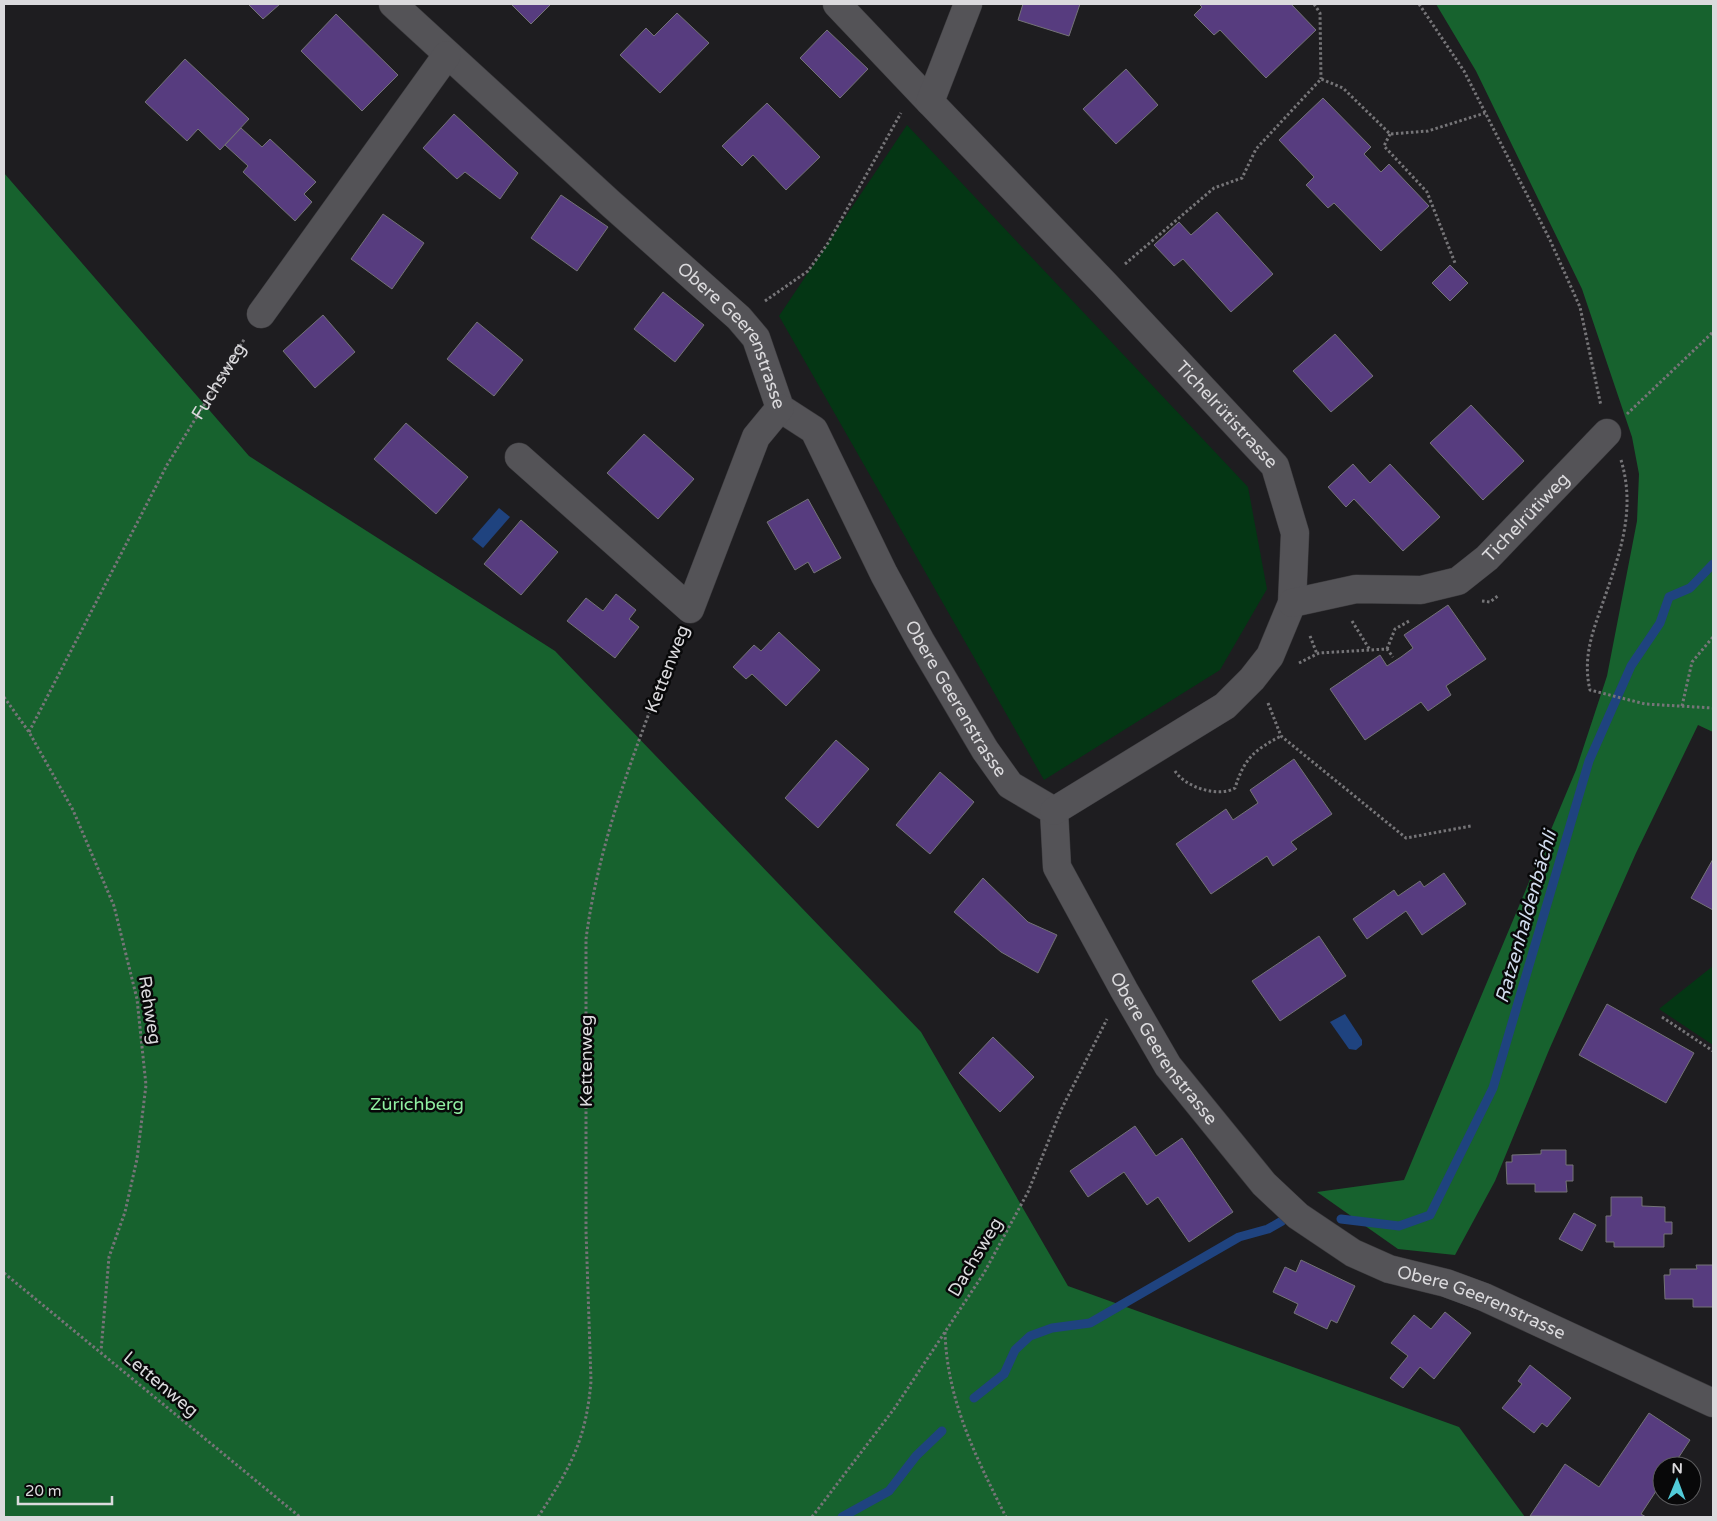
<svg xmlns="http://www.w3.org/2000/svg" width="1717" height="1521" viewBox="0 0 1717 1521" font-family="'Varela Round',sans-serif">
  <rect width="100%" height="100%" fill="#1e1d20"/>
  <!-- green -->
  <g fill="#043614">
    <path d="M907,125L1248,487L1267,589L1220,670L1044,780L779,316Z"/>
    <path d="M1713,966V1045L1659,1009Z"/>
  </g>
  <!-- forest -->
  <g fill="#17622e">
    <path d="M1436,4H1713V732L1698,725L1636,853L1549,1050L1495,1181L1455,1255L1398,1249L1317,1192L1404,1180L1576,770L1607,676L1637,521L1639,474L1632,437L1582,289L1476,71Z"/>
    <path d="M4,173L249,456L555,651L921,1032L1068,1286L1459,1427L1525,1517H4Z"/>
  </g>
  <!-- water -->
  <g fill="#1f437f">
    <path d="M499,508L510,517L483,548L472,539Z"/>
    <path d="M1345,1014L1362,1040V1045L1356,1050L1349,1049L1330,1022Z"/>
  </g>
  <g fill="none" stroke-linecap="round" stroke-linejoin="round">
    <!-- stream -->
    <g stroke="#1f437f" stroke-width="9">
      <path d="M1341,1219L1399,1226L1430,1215L1493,1088L1589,761L1631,666L1660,623L1669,597L1690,588L1713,564"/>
      <path d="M974,1398L1004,1374L1015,1350L1030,1336L1052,1328L1090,1323L1239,1237L1268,1229L1282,1221"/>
      <path d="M842,1517L889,1491L916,1456L942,1431"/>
    </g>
  </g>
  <!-- building -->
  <g fill="#573c7f" stroke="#747377">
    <path d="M248,4H280L263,19Z"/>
    <path d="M511,4H551L531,24Z"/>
    <path d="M1023,4H1080L1069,36L1018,20Z"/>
    <path d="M1199,4H1291L1316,30L1266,78L1220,30L1214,35L1194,15L1202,7Z"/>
    <path d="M677,13L709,43L660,93L620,55L646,28L654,36Z"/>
    <path d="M336,14L398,75L362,111L301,51Z"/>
    <path d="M827,30L868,69L840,98L800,58Z"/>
    <path d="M185,59L249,119L220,150L198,129L187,141L145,102Z"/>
    <path d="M1126,69L1158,105L1116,144L1083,109Z"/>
    <path d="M1323,98L1371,147L1364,154L1381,172L1389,164L1429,206L1381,251L1334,203L1328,208L1306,185L1314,177L1279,140Z"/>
    <path d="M767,103L820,157L786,190L753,155L742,166L722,146Z"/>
    <path d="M454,114L518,173L500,199L465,172L457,179L423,148Z"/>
    <path d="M241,128L262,147L270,139L316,182L304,194L312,202L295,221L243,172L248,166L225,145Z"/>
    <path d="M561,195L608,227L577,271L531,238Z"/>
    <path d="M1217,212L1273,274L1231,312L1183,259L1174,266L1154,245L1179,222L1191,235Z"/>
    <path d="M383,214L424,243L392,289L351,259Z"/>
    <path d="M1450,265L1468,283L1450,301L1432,283Z"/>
    <path d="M663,292L704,325L675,362L634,329Z"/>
    <path d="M323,315L355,352L315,388L283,351Z"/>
    <path d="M477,322L523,360L494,396L447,359Z"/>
    <path d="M1335,334L1373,376L1331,412L1293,371Z"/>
    <path d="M1471,405L1524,461L1483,500L1430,443Z"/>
    <path d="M406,423L468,477L436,514L374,459Z"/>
    <path d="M644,434L694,479L658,519L607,473Z"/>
    <path d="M1353,464L1370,483L1390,464L1440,517L1403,551L1354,499L1346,507L1328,487Z"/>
    <path d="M808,499L841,558L814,573L808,562L795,570L767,522Z"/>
    <path d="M521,520L558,552L521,595L484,564Z"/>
    <path d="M616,594L636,610L629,619L639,627L615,658L567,621L586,598L603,611Z"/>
    <path d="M1448,605L1486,659L1446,686L1451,695L1428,711L1421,702L1365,740L1330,689L1380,655L1387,666L1401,657L1413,648L1404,635Z"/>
    <path d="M779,632L820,670L786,706L752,674L746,679L733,667L754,645L761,651Z"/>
    <path d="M836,740L869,769L818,828L785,798Z"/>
    <path d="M1294,759L1332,814L1291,842L1297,849L1273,866L1267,856L1211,894L1176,844L1226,809L1233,820L1258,803L1250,790Z"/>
    <path d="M940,772L974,802L930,854L896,825Z"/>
    <path d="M1713,859V910L1691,898Z"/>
    <path d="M1444,873L1466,904L1422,935L1406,911L1367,939L1353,919L1394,890L1398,896L1420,881L1424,887Z"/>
    <path d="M983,878L1028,922L1057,935L1038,973L1001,952L954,912Z"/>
    <path d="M1319,936L1346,976L1280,1021L1252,981Z"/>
    <path d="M1607,1004L1694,1053L1666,1103L1579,1055Z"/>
    <path d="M993,1037L1034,1077L1000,1112L959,1073Z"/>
    <path d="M1135,1126L1156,1156L1182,1138L1233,1212L1189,1242L1158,1197L1147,1205L1124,1172L1088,1197L1070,1171Z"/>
    <path d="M1541,1150H1566V1165H1573V1181H1566L1567,1192H1535V1184H1507L1506,1162H1512V1155L1541,1154Z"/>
    <path d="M1611,1197H1642V1206L1665,1207V1222H1672V1234H1664V1247H1614V1242H1606V1216H1611Z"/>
    <path d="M1574,1213L1596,1225L1582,1251L1559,1239Z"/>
    <path d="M1301,1260L1355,1286L1337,1323L1331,1320L1327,1329L1294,1313L1298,1304L1273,1292L1285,1267L1296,1272Z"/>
    <path d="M1696,1265H1713V1307H1693V1299H1665L1664,1275H1670V1269H1697Z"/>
    <path d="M1445,1312L1471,1333L1434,1379L1420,1367L1403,1388L1390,1378L1408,1356L1391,1343L1414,1315L1431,1329Z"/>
    <path d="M1530,1365L1571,1398L1547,1427L1542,1423L1534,1433L1502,1408L1522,1384L1518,1381Z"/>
    <path d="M1649,1413L1690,1440L1673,1466H1662V1482L1641,1514L1646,1517L1530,1516L1565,1464L1599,1487Z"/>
  </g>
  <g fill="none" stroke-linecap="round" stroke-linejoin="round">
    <!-- minor casing -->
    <g stroke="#3b3a3d" stroke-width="29">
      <g id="minor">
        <path id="s2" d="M393,4L610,203L739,318L756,338L780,408L814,430L884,574L920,640L985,750L1010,785L1054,811L1057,867L1124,990L1168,1066L1264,1184L1298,1216L1353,1253L1389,1269L1446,1283L1484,1297L1713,1403"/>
        <path d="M837,4L930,102"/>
        <path id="s3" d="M968,4L930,102L1104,283L1275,466L1295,533L1292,603L1270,656L1252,679L1225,706L1054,811"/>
        <path d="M261,314L447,55"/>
        <path d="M519,457L690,609L756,437L780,408"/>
        <path id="s4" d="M1292,603L1356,589L1421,590L1458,581L1487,558L1607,433"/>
      </g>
    </g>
    <!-- path -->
    <g stroke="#767578" stroke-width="3" stroke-dasharray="2.5 2.5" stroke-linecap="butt">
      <path d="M1314,4L1320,13L1321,79"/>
      <path d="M1419,4L1464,71L1550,240L1580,307L1601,406"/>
      <path d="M1390,134L1384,146L1427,192L1455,263"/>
      <path d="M1125,264L1214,188L1242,178L1256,149L1321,79L1343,88L1390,134L1428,131L1485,113"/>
      <path d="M765,301L808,271L828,243L901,113"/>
      <path d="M1627,414L1713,332"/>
      <path d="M1621,460C1637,513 1618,558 1601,608C1591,636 1583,660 1590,690L1645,704L1713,708"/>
      <path d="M1482,601L1490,602L1499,595"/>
      <path d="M1352,621L1370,650"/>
      <path d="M1310,636L1317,654"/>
      <path d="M1387,649L1395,629L1411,620"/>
      <path d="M1299,663L1319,653L1387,649L1393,657"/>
      <path d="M4,697L29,732L73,810L114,906L137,999L146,1085L137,1159L125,1212L109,1257L101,1351"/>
      <path d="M1268,703L1281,736L1406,838L1471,826"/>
      <path d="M1682,706L1692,662L1713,637"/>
      <path id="s1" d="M29,732L167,465L245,338"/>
      <path d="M1175,771C1185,787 1218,798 1235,788C1244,759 1254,750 1281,736"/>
      <path d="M1662,1017L1713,1051"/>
      <path d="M4,1273L300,1517"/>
      <path d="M945,1332C947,1401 976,1457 1006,1517"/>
      <path d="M538,1517C570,1468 586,1441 591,1381L586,1231V939C600,832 641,735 679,635"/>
      <path d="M812,1517L894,1409L984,1273L1028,1192L1061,1110L1107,1019"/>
    </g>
    <!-- minor -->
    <use href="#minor" stroke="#545357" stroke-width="28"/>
  </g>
  <g text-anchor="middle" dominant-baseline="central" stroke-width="5" stroke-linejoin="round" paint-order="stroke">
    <!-- street labels -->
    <g font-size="18" fill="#dbdadd" stroke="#080809">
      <text stroke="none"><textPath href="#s2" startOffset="478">Obere Geerenstrasse</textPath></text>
      <text stroke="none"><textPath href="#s1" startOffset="399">Fuchsweg</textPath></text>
      <text stroke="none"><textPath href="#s3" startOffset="536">Tichelrütistrasse</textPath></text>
      <text stroke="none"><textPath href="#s4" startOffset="262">Tichelrütiweg</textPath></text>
      <text transform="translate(667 669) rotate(-69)">Kettenweg</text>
      <text stroke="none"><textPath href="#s2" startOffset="912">Obere Geerenstrasse</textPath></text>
      <text transform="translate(150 1010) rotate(81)">Rehweg</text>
      <text stroke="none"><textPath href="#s2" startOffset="1332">Obere Geerenstrasse</textPath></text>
      <text transform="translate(586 1061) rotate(-90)">Kettenweg</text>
      <text transform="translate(975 1257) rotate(-59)">Dachsweg</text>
      <text stroke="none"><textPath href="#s2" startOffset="1752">Obere Geerenstrasse</textPath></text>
      <text transform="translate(161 1384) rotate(40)">Lettenweg</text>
    </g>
    <!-- park labels -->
    <g font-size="18" fill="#90efa2" stroke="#080809">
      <text x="417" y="1104">Zürichberg</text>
    </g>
    <!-- water labels -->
    <g font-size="19" font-style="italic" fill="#d0dbed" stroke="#080809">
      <text transform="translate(1526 917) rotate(-74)">Ratzenhaldenbächli</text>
    </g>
  </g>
  <!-- border -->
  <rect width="1717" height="1521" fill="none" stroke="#dbdadd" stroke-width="10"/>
  <!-- north arrow -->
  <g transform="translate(1677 1481) rotate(1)"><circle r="24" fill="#080809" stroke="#5c5c5e"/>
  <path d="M0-4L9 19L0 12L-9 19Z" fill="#52cbd9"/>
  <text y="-8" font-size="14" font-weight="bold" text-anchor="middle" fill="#dbdadd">N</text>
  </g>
  <!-- scale -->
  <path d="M18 1496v8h94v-8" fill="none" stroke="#dbdadd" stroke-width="2.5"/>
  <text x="25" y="1496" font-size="15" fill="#dbdadd" stroke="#080809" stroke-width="4" paint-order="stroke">20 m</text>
</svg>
